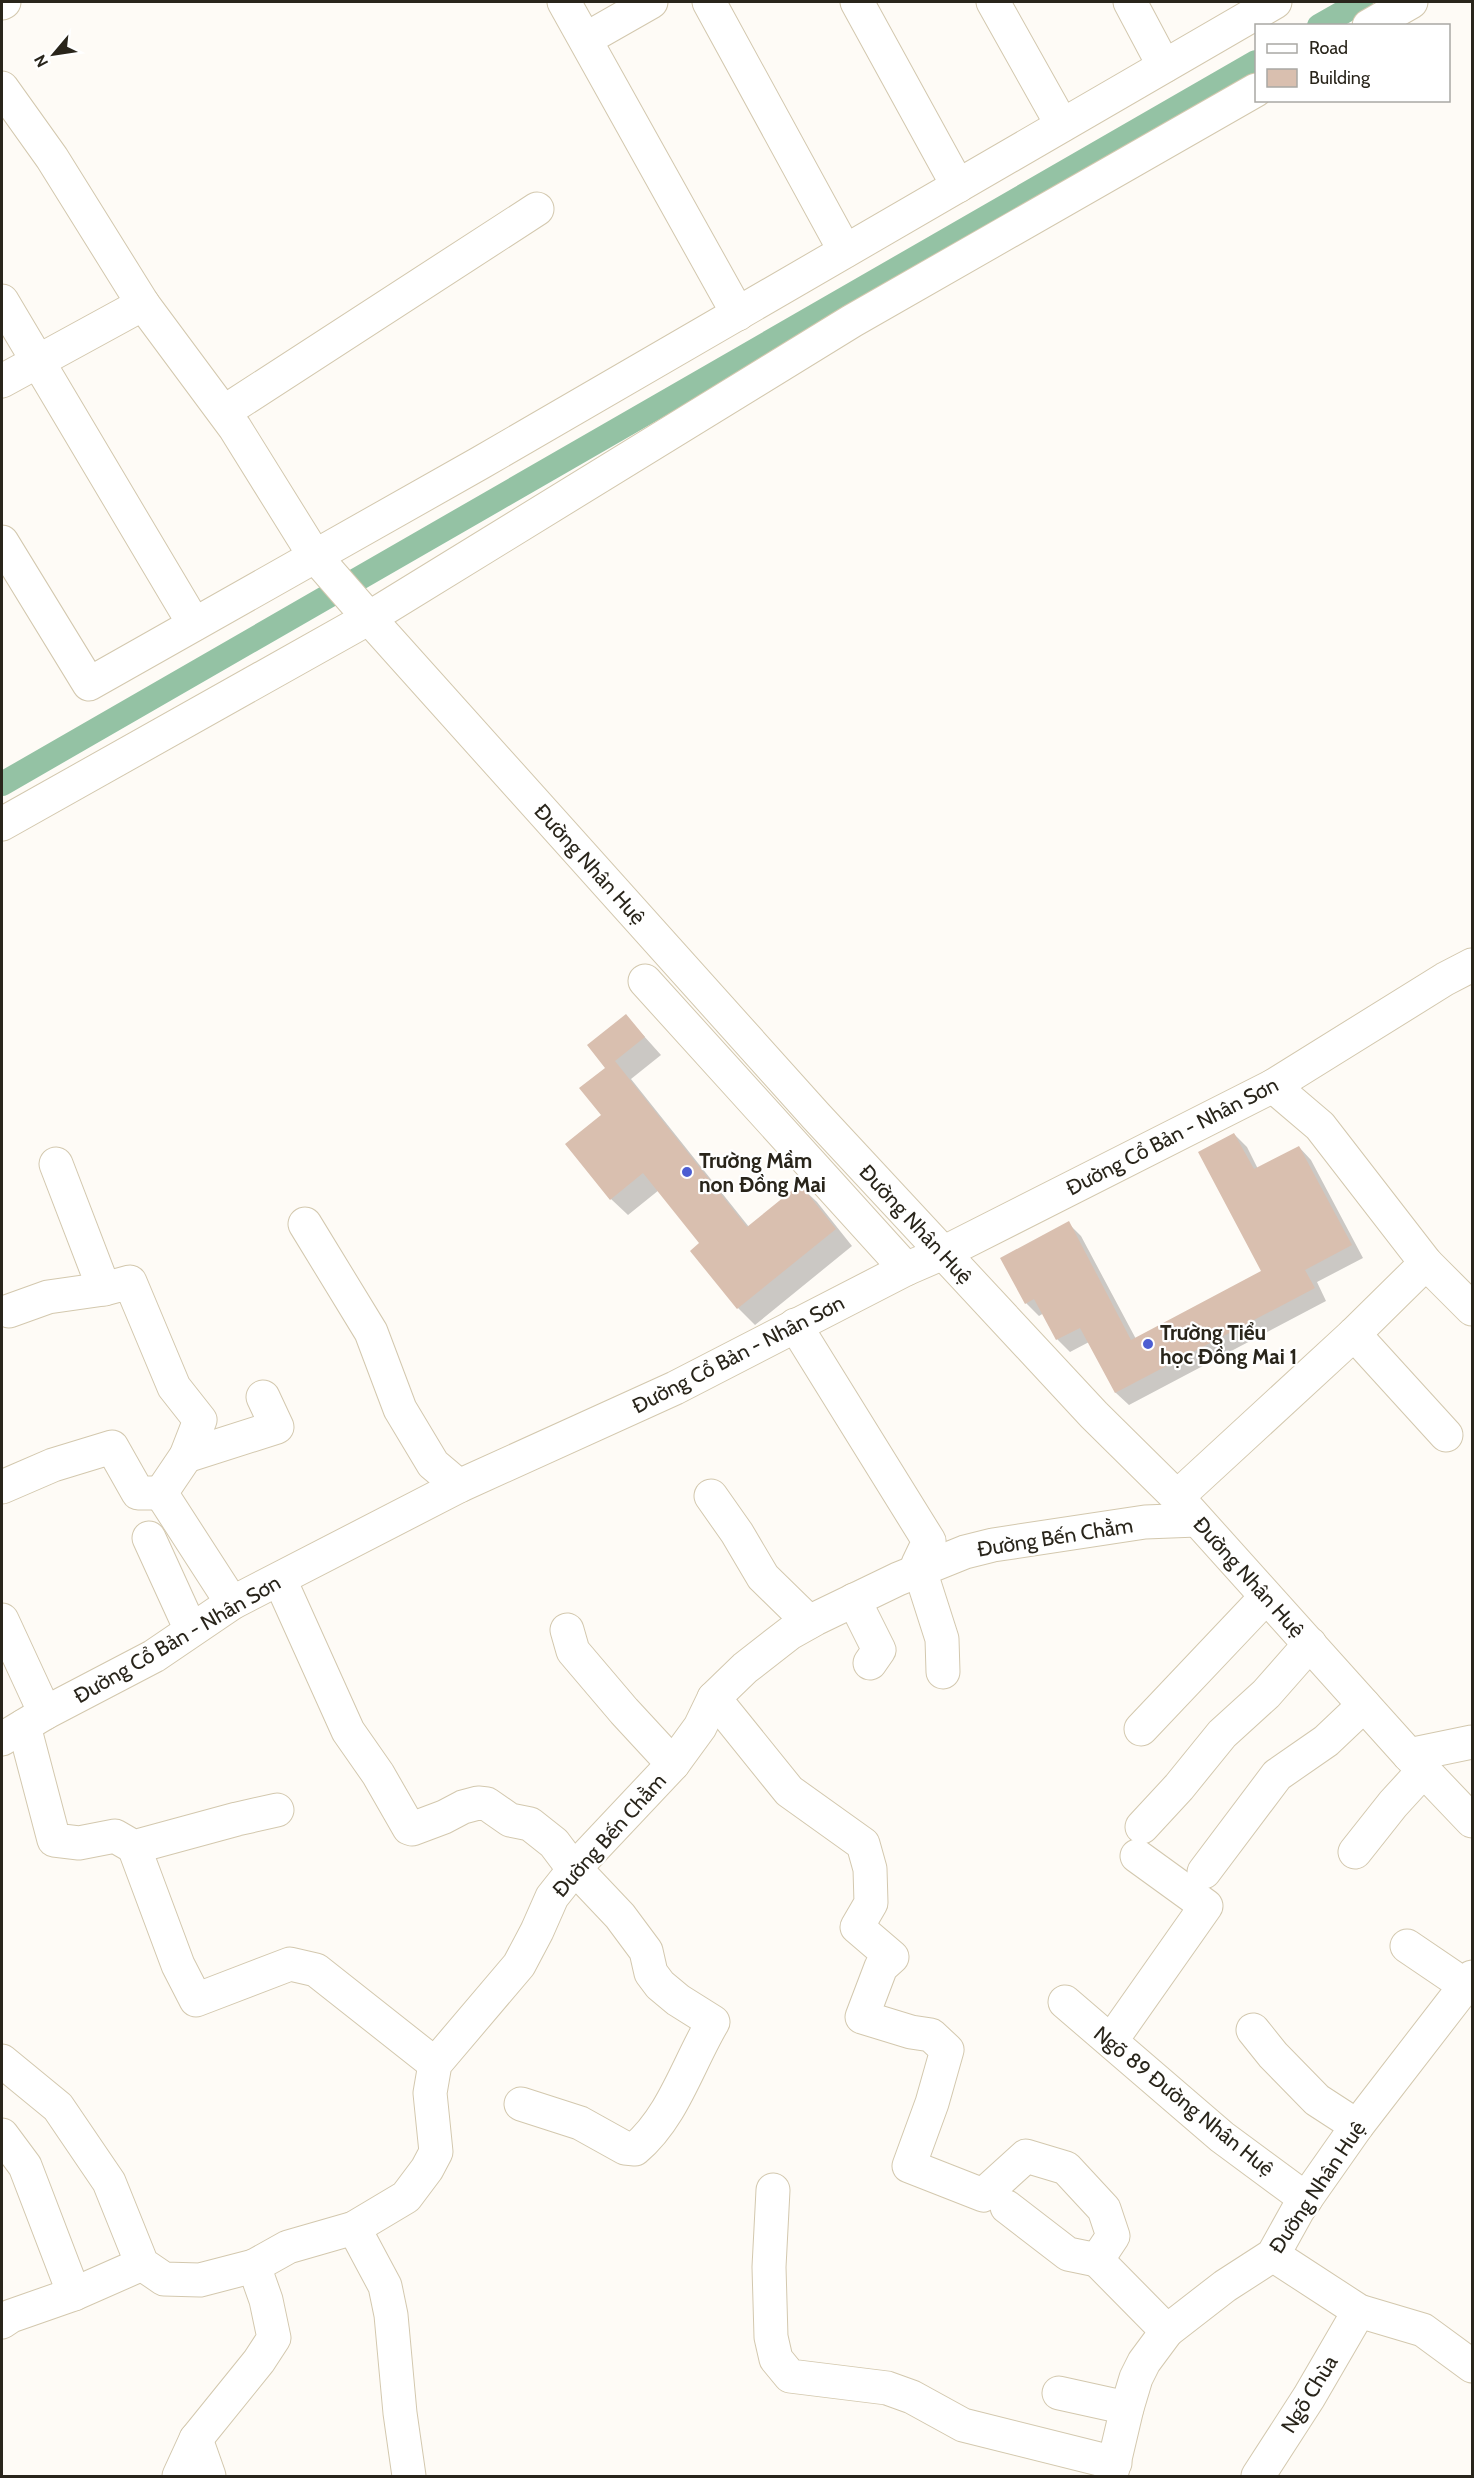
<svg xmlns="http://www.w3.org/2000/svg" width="1474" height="2478" viewBox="0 0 1474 2478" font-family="Cabin,sans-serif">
  <rect width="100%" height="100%" fill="#fefbf6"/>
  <!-- shadow -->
  <g fill="#0003">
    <path d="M626,1016L661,1055L631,1079L749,1227L800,1186L817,1202L852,1246L755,1325L738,1308L702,1244L659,1190L628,1215L611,1199L607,1068Z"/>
    <path d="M1234,1134L1247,1147L1258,1169L1299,1147L1311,1160L1363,1258L1317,1282L1326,1301L1129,1405L1116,1393L1089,1342L1070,1352L1057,1339L1044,1313L1039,1316L1026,1303L1068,1223L1081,1236L1136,1339L1263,1272Z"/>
  </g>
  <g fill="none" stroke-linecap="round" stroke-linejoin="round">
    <!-- canal -->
    <g stroke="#94c2a4" stroke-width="24">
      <path d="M1319,26L1361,2"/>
      <path d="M2,784L1256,62"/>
    </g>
  </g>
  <!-- building -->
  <g fill="#d9bfaf">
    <path d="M626,1014L645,1037L615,1061L747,1227L800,1184L836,1229L737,1309L690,1251L699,1243L643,1173L610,1200L565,1144L601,1115L579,1088L605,1068L587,1045Z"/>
    <path d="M1234,1133L1254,1169L1299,1146L1352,1245L1305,1270L1315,1288L1115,1393L1080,1328L1056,1340L1034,1299L1025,1304L1000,1258L1069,1221L1131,1340L1261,1271L1198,1152Z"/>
  </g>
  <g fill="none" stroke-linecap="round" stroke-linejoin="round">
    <!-- minor casing -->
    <g stroke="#d3c8ae" stroke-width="35">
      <g id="minor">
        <path d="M564,2L738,314"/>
        <path d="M709,2L845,251"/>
        <path d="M857,2L958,186"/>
        <path d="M993,2L1062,125"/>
        <path d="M1130,2L1164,66"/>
        <path d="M2,3L4,2"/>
        <path d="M1369,26L1411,2"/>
        <path d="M586,39L651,2"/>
        <path d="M2,88L52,158L143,304L235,428L314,555L369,618L816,1116L1094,1415L1177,1497L1409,1755L1472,1821"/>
        <path d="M2,301L194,624"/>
        <path d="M2,381L143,304"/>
        <path d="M224,412L537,209"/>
        <path d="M2,542L89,684L480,463L1275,2"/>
        <path d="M2,824L369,618L852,321L1256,90"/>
        <path d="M645,981L906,1269"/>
        <path d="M1273,1086L1320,1126L1426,1263L1472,1309"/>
        <path d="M56,1164L104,1289"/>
        <path d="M305,1224L371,1332L400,1409L433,1464L459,1486"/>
        <path d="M9,1311L48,1297L104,1289L130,1282L174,1387L200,1420L186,1456L161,1493"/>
        <path d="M795,1325L929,1541L918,1564L942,1639L943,1672"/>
        <path d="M1354,1334L1446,1435"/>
        <path d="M186,1456L277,1427L263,1397"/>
        <path d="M2,1487L53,1465L112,1447L138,1493H161"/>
        <path d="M161,1493L232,1603"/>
        <path d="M711,1496L737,1533L763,1577L809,1622"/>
        <path d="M1177,1497L1354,1334L1426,1263"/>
        <path d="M149,1538L191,1630"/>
        <path d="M280,1580L348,1731L378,1774L409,1828L412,1829L444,1817L463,1807L478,1803L487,1804L510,1820L530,1824L554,1843L566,1859L620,1916L646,1951L651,1973L660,1985L678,2000L713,2022C688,2064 673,2117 635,2149L625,2148L580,2123L521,2104"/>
        <path d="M854,1600L879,1650L870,1663"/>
        <path d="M2,1620L45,1713"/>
        <path d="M567,1630L573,1651L624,1711L673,1764"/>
        <path d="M714,1698L789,1791L863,1844L870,1869L871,1903L857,1927L892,1957L881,1967L862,2017L911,2032L931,2035L947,2050L932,2103L909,2166L983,2195L1026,2156L1066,2168L1104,2209L1113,2236L1097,2260"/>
        <path d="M24,1726L54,1840L79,1843L115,1836L134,1847L237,1819L277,1810"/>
        <path d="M1141,1729L1266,1597"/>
        <path d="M2,1739L45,1713L154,1656L232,1603L459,1486L675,1388L906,1269L943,1253L1273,1086L1445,979L1472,965"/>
        <path d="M1409,1755L1472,1742"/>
        <path d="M1142,1827L1179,1787L1222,1734L1266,1694L1310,1644"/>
        <path d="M134,1847L178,1965L196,2000L290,1964L316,1970L435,2064"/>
        <path d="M1355,1852L1393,1804L1425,1769"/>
        <path d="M1204,1872L1277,1775L1326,1741L1364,1705"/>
        <path d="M1407,1946L1466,1986"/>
        <path d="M1065,2002L1222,2137L1306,2199"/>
        <path d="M1253,2030L1273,2055L1317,2100L1357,2126"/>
        <path d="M1111,2041L1206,1906L1137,1856"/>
        <path d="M2,2061L58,2107L109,2182L142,2264L164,2279L200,2280L254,2266"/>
        <path d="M2,2135L25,2166L74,2294"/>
        <path d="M773,2190L769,2267L771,2337L776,2359L790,2376L887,2388L912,2397L963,2425L1115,2463"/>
        <path d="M1007,2207L1068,2254L1097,2260"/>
        <path d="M354,2228L385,2286L391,2315L400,2413L409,2476"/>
        <path d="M1273,2255L1359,2311L1423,2330L1472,2366"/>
        <path d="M1097,2260L1167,2331"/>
        <path d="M2,2322L11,2316L74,2294L142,2264"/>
        <path d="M1059,2393L1127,2408"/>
        <path d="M196,2439L209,2476"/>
        <path d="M179,2476L196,2439L259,2361L274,2338L266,2300L254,2266L288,2247L354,2228L406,2197L427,2169L436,2152L430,2093L435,2064L519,1965L537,1931L552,1897L575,1868L673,1764L700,1727L714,1698L745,1668L790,1633L815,1619L898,1579L965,1552L993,1545L1145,1522L1197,1520"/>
        <path d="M1111,2476L1127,2408L1136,2378L1144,2362L1167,2331L1225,2286L1273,2255L1298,2210L1357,2126L1472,1977"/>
        <path d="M1258,2476L1309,2397L1359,2311"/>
      </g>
    </g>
    <!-- minor -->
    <use href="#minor" stroke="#fff" stroke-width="33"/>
  </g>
  <!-- markers -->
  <g fill="#4c5dd2" stroke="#fff" stroke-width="2">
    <circle cx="687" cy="1172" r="6"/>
    <circle cx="1148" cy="1344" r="6"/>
  </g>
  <g text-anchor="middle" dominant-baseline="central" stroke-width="4.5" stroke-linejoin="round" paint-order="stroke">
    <!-- street labels -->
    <g font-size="21" fill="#29251b" stroke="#fff">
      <text transform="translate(590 864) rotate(48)">Đường Nhân Huệ</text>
      <text transform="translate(1172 1136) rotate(-27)">Đường Cổ Bản - Nhân Sơn</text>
      <text transform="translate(916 1224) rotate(47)">Đường Nhân Huệ</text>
      <text transform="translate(738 1354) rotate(-27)">Đường Cổ Bản - Nhân Sơn</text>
      <text transform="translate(1055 1537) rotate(-9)">Đường Bến Chằm</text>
      <text transform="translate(1249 1577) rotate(48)">Đường Nhân Huệ</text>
      <text transform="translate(177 1639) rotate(-30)">Đường Cổ Bản - Nhân Sơn</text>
      <text transform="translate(609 1835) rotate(-48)">Đường Bến Chằm</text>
      <text transform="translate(1184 2101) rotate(39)">Ngõ 89 Đường Nhân Huệ</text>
      <text transform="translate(1317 2187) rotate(-56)">Đường Nhân Huệ</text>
      <text transform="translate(1309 2394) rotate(-58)">Ngõ Chùa</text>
    </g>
    <!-- poi labels -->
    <g font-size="21" font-weight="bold" fill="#29251b" stroke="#fff" text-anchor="start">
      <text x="699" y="1160">Trường Mầm<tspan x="699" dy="24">non Đồng Mai</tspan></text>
      <text x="1160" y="1332">Trường Tiểu<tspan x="1160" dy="24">học Đồng Mai 1</tspan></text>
    </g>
  </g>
  <!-- border -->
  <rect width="1474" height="2478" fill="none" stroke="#29251b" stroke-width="6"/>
  <!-- legend -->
  <rect x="1255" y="24" width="195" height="78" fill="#ffffff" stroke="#a9a8a4" stroke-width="1.5"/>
  <rect x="1267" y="44" width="30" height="9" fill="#ffffff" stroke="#a9a8a4" stroke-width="1.5"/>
  <text x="1309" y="54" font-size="18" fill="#29251b">Road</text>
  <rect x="1267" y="69" width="30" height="18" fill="#d9bfaf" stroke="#a9a8a4" stroke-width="1.5"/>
  <text x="1309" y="84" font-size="18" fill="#29251b">Building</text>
  <!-- north arrow -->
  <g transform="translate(54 54) rotate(241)" stroke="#ffffff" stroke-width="4.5" paint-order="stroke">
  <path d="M0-4.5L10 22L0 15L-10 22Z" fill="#29251b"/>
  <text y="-9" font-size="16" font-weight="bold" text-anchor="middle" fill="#29251b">N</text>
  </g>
</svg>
